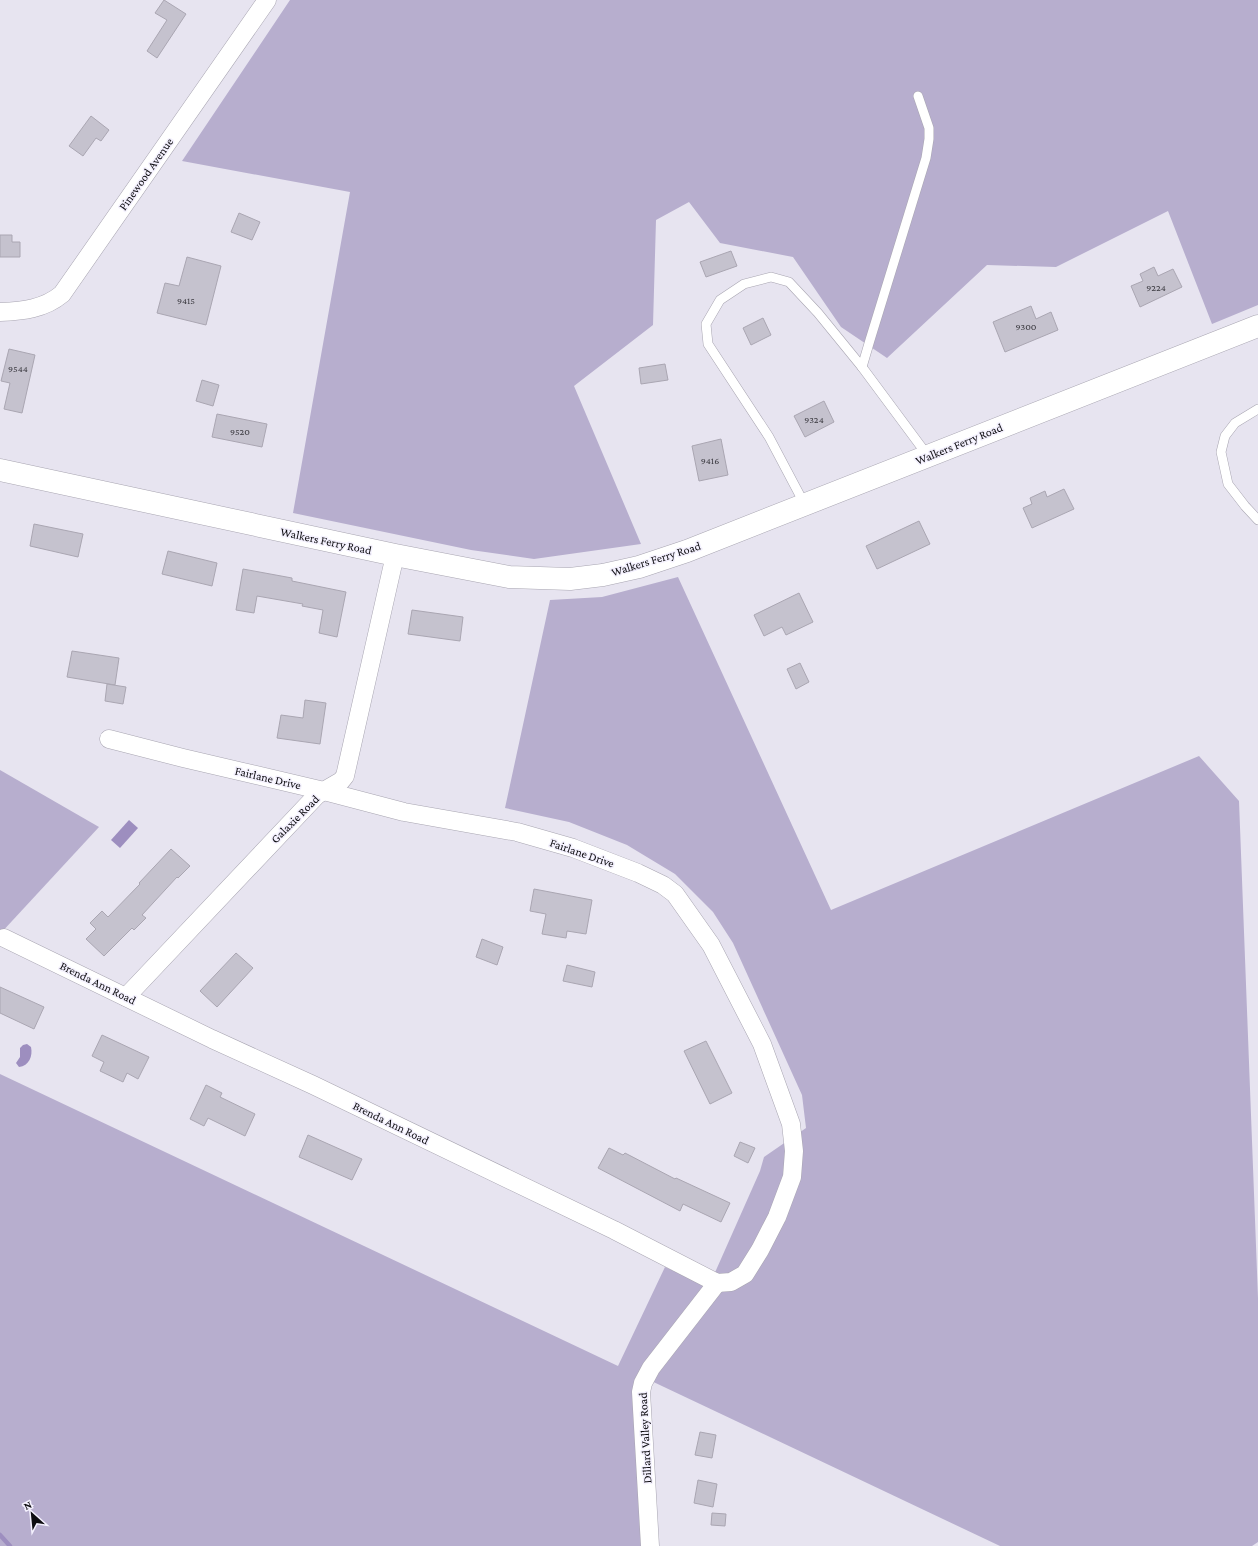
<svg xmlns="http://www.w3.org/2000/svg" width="1258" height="1546" viewBox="0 0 1258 1546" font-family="'Crimson Pro',serif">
  <rect width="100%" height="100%" fill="#e7e4f0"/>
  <!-- green -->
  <g fill="#b7aece">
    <path d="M290,0H1258V305L1212,324L1168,211L1056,267L987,265L887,358L841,327L793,257L720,243L689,202L656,220L653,325L574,386L641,544L534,559L471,550L293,513L350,192L182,161Z"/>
    <path d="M678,577L831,910L1199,756L1239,801L1258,1298V1542L1252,1546H1000L645,1378L644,1546H0V1074L618,1366L665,1267L709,1286L760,1171L764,1157L806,1128L802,1095L733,943L713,912L675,874L627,845L569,822L505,808L550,600L602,597Z"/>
    <path d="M0,770L99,827L0,934Z"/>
  </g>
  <!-- water -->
  <g fill="#9d8ebf">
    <path d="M129,820L138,828L120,848L111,840Z"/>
    <path d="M27,1044L31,1047C33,1056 29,1066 19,1067L16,1063L20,1057V1048L23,1045Z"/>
  </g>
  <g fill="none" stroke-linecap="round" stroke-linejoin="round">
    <!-- stream -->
    <path stroke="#9d8ebf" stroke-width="4.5" d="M0,1535L10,1546"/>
  </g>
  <!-- building -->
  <g fill="#c5c2ce" stroke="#aaa6b2">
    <path d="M164,0L186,14L157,58L147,51L167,20L155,13Z"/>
    <path d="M91,116L109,130L101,141L96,138L83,156L69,146Z"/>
    <path d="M239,213L260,222L252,240L231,232Z"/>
    <path d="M0,235H12V242H20V257H0Z"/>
    <path d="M731,251L737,266L706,277L700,262Z"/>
    <path d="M187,257L221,266L206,325L157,313L165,283L179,286Z"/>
    <path d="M1154,267L1158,276L1173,269L1182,287L1140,307L1131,286L1143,281L1140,274Z"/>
    <path d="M1031,306L1036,319L1051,312L1058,330L1005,352L993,322Z"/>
    <path d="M763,318L771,335L751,345L743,328Z"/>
    <path d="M9,349L35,355L22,413L4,409L10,383L1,381Z"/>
    <path d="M665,364L668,380L641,384L639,368Z"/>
    <path d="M202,380L219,385L213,406L196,401Z"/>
    <path d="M824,401L834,422L805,437L794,416Z"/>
    <path d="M217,414L267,424L262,447L212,437Z"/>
    <path d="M721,439L728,475L699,481L692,446Z"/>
    <path d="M1064,489L1074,509L1032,528L1023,508L1032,504L1030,498L1045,491L1047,497Z"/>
    <path d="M919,521L930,544L877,569L866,546Z"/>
    <path d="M34,524L83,534L78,557L30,546Z"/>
    <path d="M168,551L217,563L212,586L162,574Z"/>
    <path d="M243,569L292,578V581L346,592L337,637L319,633L323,610L302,606L303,604L257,596L254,613L236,610Z"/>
    <path d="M799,593L813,622L786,635L782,627L764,636L754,615Z"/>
    <path d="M412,610L463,617L460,641L408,634Z"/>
    <path d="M72,651L119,658L115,685L67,677Z"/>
    <path d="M800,663L809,682L796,689L787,669Z"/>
    <path d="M107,684L126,687L123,704L105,701Z"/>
    <path d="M305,700L326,703L320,744L277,738L281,715L303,718Z"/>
    <path d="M171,849L190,866L178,878L177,877L142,915L146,918L134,930L132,928L104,956L86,939L96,929L90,923L102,911L108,917L140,884L139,883Z"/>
    <path d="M534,889L592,900L586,934L567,931L566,938L542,934L546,914L530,911Z"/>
    <path d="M482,939L503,947L497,965L476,957Z"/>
    <path d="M236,953L253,968L217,1007L200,991Z"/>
    <path d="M567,965L595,972L592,987L563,981Z"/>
    <path d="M0,987L44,1007L34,1029L0,1013Z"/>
    <path d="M102,1035L149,1057L138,1079L127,1073L123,1082L100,1071L104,1062L92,1056Z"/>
    <path d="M706,1041L732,1093L710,1104L684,1051Z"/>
    <path d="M206,1085L222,1093L220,1097L255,1114L245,1136L208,1118L204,1126L190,1119Z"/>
    <path d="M308,1135L362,1159L352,1180L299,1157Z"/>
    <path d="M740,1142L755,1148L748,1163L734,1156Z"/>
    <path d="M609,1148L623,1155L625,1153L675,1179L676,1178L730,1203L721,1222L683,1204L680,1211L598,1168Z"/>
    <path d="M700,1432L716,1435L712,1458L695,1455Z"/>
    <path d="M698,1480L717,1484L713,1507L694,1503Z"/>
    <path d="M712,1513L726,1514L725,1526L711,1525Z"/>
  </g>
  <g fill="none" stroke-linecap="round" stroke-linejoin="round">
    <!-- lane casing -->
    <g stroke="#a8a5b1" stroke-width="10">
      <g id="lane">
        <path d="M862,367L870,340L926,158L929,139V128L918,96"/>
        <path d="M1258,409L1235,423L1225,436L1221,452L1228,484L1245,506L1258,520"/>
        <path d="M805,505L769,437L708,344L706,324L720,300L744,284L771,277L789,282L818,313L862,367L928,456"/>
      </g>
    </g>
    <!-- street casing -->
    <g stroke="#a8a5b1" stroke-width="19">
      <g id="street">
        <path d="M0,312C23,311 44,309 62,294L267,0"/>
        <path d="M4,938L212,1039L313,1085L614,1230L717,1283L731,1282L745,1274L760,1250L777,1217L792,1177L794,1151L791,1124L762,1044L711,945L675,894L663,885L638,873L573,848L517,832L404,812L324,791L183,758L109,739"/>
        <path d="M126,997L317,795L341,781L345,776L395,555"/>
        <path d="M650,1546L641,1392L643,1383L651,1368L717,1283"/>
      </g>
    </g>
    <!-- secondary casing -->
    <g stroke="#a8a5b1" stroke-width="23">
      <path id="secondary" d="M0,470L395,555L509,577L570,579L603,575L639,567L687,551L1258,326"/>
    </g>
    <!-- lane -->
    <use href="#lane" stroke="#fff" stroke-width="9"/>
    <!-- street -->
    <use href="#street" stroke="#fff" stroke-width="18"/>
    <!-- secondary -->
    <use href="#secondary" stroke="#fff" stroke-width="22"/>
  </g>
  <g text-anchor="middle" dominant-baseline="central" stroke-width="3" stroke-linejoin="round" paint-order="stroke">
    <!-- number labels -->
    <g font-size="10" fill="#3b3a40">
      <text x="1156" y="287">9224</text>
      <text x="186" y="300">9415</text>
      <text x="1026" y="326">9300</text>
      <text x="18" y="368">9544</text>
      <text x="814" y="419">9324</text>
      <text x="240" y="431">9520</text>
      <text x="710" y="460">9416</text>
    </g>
    <!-- street labels -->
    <g font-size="12" fill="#0d0c10" stroke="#f4f1fe">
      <text transform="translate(146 174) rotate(-55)">Pinewood Avenue</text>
      <text transform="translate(959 444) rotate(-22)">Walkers Ferry Road</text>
      <text transform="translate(326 541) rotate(12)">Walkers Ferry Road</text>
      <text transform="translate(656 559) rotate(-17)">Walkers Ferry Road</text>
      <text transform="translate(268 778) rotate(13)">Fairlane Drive</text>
      <text transform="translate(295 819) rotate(-45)">Galaxie Road</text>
      <text transform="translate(582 853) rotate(19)">Fairlane Drive</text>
      <text transform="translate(98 983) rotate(26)">Brenda Ann Road</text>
      <text transform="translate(391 1123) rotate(26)">Brenda Ann Road</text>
      <text transform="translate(645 1438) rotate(-93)">Dillard Valley Road</text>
    </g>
  </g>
  <!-- north arrow -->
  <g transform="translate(32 1514) rotate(333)" stroke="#f4f1fe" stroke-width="3" paint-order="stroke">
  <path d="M0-3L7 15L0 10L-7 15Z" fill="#0d0c10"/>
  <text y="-6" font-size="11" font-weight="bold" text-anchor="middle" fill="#0d0c10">N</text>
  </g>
</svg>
